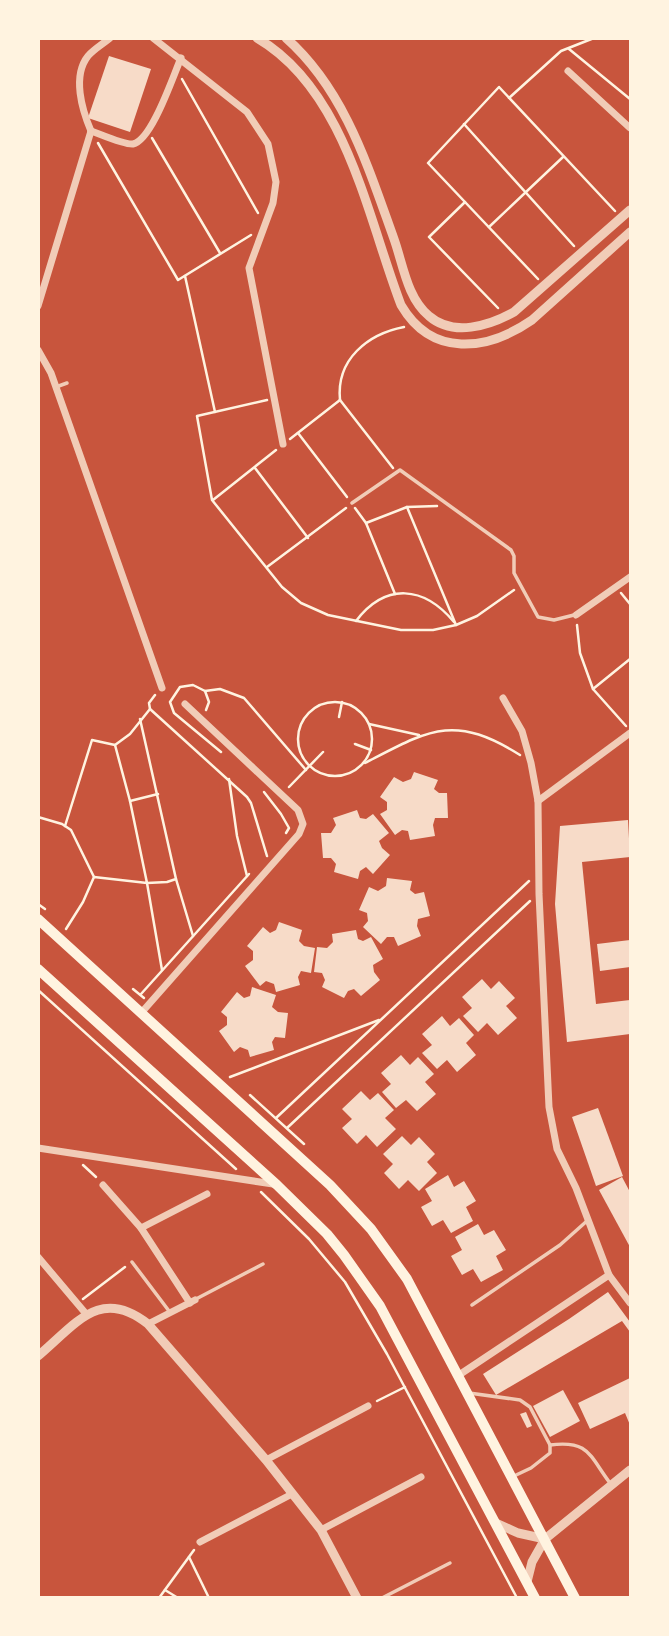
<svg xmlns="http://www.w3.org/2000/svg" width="669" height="1636" viewBox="0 0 669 1636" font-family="Manrope,sans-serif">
  <rect width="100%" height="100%" fill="#c8553d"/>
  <!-- building -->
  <g fill="#f7dbc8">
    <path d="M109,56L151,69L130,132L88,118Z"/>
    <path d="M414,772L438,780L434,789L439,793H447L448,818H435L433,825L435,836L410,840L408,831L402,830L395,835L380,814L387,810V802L380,797L394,777L403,782L411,779Z"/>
    <path d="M357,810L360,818L366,819L373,814L389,833L379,841L382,848L390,855L373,874L366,867L360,871L358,879L334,872L336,864L331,858H323L321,833H331L336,825L333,818Z"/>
    <path d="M628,820L630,857L582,862L596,1004L630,1000V1034L567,1042L555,904L560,826Z"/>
    <path d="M387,878L412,881L410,890L415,894L424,892L430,916L418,919L417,926L421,936L398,946L394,937H387L381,944L363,927L368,921L367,913L359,910L369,887L378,891L386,886Z"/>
    <path d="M279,922L302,930L299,941L304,946L315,948L311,973L301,971L298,977L300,985L276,992L274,984L266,981L260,986L245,966L253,960V951L247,946L263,927L270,933L276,930Z"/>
    <path d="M356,930L358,939L363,941L371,937L383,959L373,965L374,972L380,980L361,996L354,989L348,991L344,998L322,987L325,980L322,973L314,972L317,947L327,948L333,942L332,934Z"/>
    <path d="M630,940V967L600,971L597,944Z"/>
    <path d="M482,979L491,989L499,981L515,998L506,1006L517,1018L498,1035L487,1023L478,1032L463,1016L472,1008L462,997Z"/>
    <path d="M252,987L276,995L272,1007L278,1012L288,1013L285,1038L275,1037L272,1042L274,1050L250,1057L248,1050L240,1047L234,1052L219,1031L227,1025V1017L221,1012L237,992L244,998L250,996Z"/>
    <path d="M442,1016L450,1026L459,1018L474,1035L466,1043L476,1055L457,1072L447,1060L437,1069L422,1053L432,1045L422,1034Z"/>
    <path d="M401,1055L410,1065L418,1057L434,1074L425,1082L436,1094L417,1111L406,1100L396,1108L382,1092L391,1084L381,1073Z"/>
    <path d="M361,1091L370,1100L378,1093L394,1110L385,1118L396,1129L377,1147L366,1135L357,1144L342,1128L352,1119L342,1109Z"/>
    <path d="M598,1108L623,1176L596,1186L572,1117Z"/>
    <path d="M402,1136L411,1145L419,1137L435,1154L427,1162L437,1173L419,1191L408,1180L399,1189L384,1173L393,1164L383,1154Z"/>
    <path d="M448,1175L454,1187L464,1181L476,1201L466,1207L473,1221L451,1233L443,1220L432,1226L421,1207L432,1201L425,1189Z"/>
    <path d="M622,1177L630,1192V1247L599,1190Z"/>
    <path d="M478,1224L484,1235L494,1230L506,1250L496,1256L503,1270L481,1282L473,1269L462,1275L451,1256L462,1250L455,1237Z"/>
    <path d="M608,1292L630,1322V1332L622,1321L496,1395L483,1374L569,1319Z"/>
    <path d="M630,1378V1425L625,1413L590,1429L578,1403Z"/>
    <path d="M563,1390L580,1421L550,1437L533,1406Z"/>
    <path d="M526,1412L532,1426L527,1428L520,1414Z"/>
  </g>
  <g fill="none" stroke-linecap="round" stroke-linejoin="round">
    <!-- path -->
    <g stroke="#fff3e0" stroke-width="2.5">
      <path d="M569,49L630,99"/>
      <path d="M182,79L258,213"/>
      <path d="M509,98L561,51L594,38"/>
      <path d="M464,124L574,246"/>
      <path d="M152,138L220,253"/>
      <path d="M98,143L178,280L251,235"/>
      <path d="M465,202L429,237L498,308"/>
      <path d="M489,227L563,157"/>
      <path d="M185,276L215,412"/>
      <path d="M538,279L428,163L499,87L615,211"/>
      <path d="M267,400L197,416L212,500L282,587L301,603L328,615L401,630H433L456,625L477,616L514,590"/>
      <path d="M340,400L393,468"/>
      <path d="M340,400C336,359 368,334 404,327"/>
      <path d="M298,433L347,497"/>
      <path d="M290,439L340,400"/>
      <path d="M255,468L308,538"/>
      <path d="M213,500L276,450"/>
      <path d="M407,507L456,625"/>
      <path d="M355,508L366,523L395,594"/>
      <path d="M366,523L407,507L437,506"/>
      <path d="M267,567L346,508"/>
      <path d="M621,593L630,604"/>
      <path d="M356,621C386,582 424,586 454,622"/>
      <path d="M577,625L580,653L593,689L626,726"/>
      <path d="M593,689L630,659"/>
      <path d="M205,691L209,702L206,710"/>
      <path d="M155,695L149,703L150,709L247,797L251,803L267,856"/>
      <circle cx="335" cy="739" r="37"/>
      <path d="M339,717L342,702"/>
      <path d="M140,719L176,879L167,882L147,883L162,970"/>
      <path d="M369,724L419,735"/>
      <path d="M355,744L371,750"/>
      <path d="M115,745L130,801L158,794"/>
      <path d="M221,752L174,713L170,702L180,687L193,685L205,691L220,689L244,698L306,770"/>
      <path d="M365,763C429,730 453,713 520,755"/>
      <path d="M229,779L237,836L247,876"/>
      <path d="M289,787L323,752"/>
      <path d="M264,792L281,814L289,828L286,833"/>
      <path d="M38,817L62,824L71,830L94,877"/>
      <path d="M65,826L92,740L115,745L130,734L150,709"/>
      <path d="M176,879L193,936"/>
      <path d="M38,904L45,909"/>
      <path d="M66,929L83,902L94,877L147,883L130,801"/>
      <path d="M133,989L144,998"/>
      <path d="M38,990L236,1169"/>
      <path d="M141,994L249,874"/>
      <path d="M230,1077L379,1020"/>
      <path d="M250,1095L304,1144"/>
      <path d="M276,1118L529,881"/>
      <path d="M287,1128L530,901"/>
      <path d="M83,1165L96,1177"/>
      <path d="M261,1192L309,1239L345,1282L387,1354L517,1598"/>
      <path d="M83,1299L125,1267"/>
      <path d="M377,1401L405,1387"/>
      <path d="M189,1557L209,1598"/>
      <path d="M165,1590L178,1598"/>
      <path d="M159,1598L194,1550"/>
    </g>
    <!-- service -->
    <g stroke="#f1ccb7" stroke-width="3.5">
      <path d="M56,387L67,383"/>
      <path d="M352,503L400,470L511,550L514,556V573L538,617L554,620L574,615"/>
      <path d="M132,1262L169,1311"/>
      <path d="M196,1299L263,1264"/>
      <path d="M472,1305L560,1245L588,1220"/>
      <path d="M469,1393L520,1400L530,1407L550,1445V1453L531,1468L514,1476"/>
      <path d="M550,1445C589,1440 589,1455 610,1483"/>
      <path d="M382,1598L450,1563"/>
    </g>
    <!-- minor -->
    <g stroke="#f1ccb7" stroke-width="7">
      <path d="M153,38L247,112L268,144L276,182L273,203L249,268L283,444"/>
      <path d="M568,71L630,128"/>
      <path d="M91,131C100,134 124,145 133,144C152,140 173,76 181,58"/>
      <path d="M91,131C82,110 72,76 88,56C94,49 103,44 110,38"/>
      <path d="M38,306L91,131"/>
      <path d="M38,350L51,373L162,688"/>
      <path d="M576,615L630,577"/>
      <path d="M503,698L522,731L531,763L538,801L539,894L549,1107L557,1149L576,1188L609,1275L630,1303"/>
      <path d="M538,801L630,733"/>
      <path d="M142,1012L299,834L303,824L298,810L185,704"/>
      <path d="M38,1148L273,1184"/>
      <path d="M103,1185L141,1228L190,1303"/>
      <path d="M141,1228L207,1194"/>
      <path d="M38,1257L87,1315"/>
      <path d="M148,1324L195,1300"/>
      <path d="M459,1375L609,1275"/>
      <path d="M266,1460L368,1406"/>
      <path d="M321,1530L421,1477"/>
      <path d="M200,1542L292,1494"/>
    </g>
    <!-- tertiary -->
    <g stroke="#f1ccb7" stroke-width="9">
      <path d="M257,38C346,90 367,216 401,305C432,358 487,351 532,320L630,232"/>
      <path d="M286,38C345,90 368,167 394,239C403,264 407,298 429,316C453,337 489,326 514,312L630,210"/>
      <path d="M38,1356C76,1324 100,1286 148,1324L266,1460L321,1530L357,1598"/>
      <path d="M496,1523L518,1533L545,1539"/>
      <path d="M527,1582L532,1562L545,1539L630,1470"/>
    </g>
    <!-- primary -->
    <g stroke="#fff3e0" stroke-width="10">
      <path d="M38,919L330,1185L371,1229L407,1279L575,1598"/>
      <path d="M38,969L277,1185L327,1234L344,1255L380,1306L535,1598"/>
    </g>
  </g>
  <!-- border -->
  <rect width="669" height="1636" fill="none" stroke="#fff3e0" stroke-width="80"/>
</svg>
